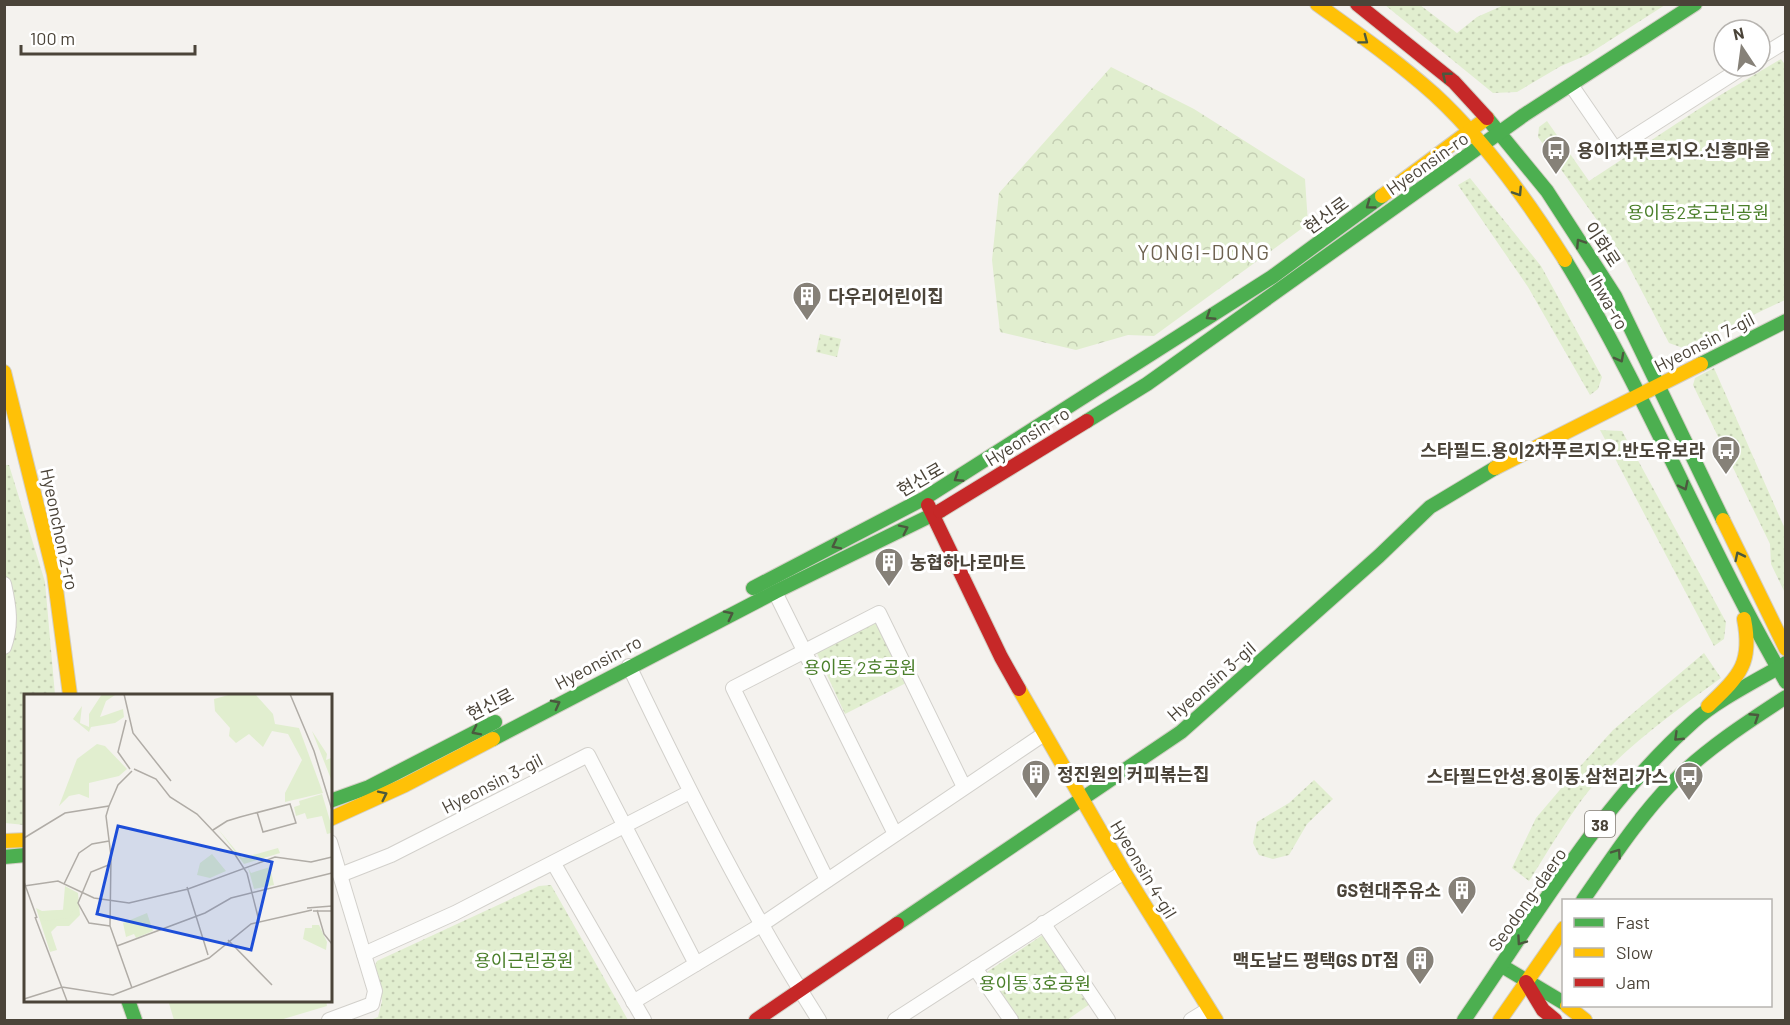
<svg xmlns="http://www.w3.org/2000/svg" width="1790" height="1025" viewBox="0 0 1790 1025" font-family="Barlow,'Noto Sans KR',sans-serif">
  <defs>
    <pattern id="grass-dots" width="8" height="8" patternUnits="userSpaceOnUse" patternTransform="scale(1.5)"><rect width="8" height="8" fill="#e1eecf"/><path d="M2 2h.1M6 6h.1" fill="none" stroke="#c3cdb2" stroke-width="1.8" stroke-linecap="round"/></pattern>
    <pattern id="forest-crowns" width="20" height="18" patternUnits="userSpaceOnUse" patternTransform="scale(1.5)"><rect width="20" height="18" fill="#e1eecf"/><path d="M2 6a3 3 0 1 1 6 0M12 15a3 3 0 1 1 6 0" fill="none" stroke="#c3cdb2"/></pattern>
  </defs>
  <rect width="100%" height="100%" fill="#f4f2ee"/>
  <!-- grass -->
  <g fill="url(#grass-dots)">
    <path d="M1385,5H1420L1457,33L1477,17L1504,5H1665L1587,55L1561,66L1517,92L1493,93Z"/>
    <path d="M1781,59L1786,66L1785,300L1683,348L1669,343L1626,261L1538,137L1539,127L1547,121L1589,181L1717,97Z"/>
    <path d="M1470,178L1541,266L1602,377L1598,389L1590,395L1528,287L1458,185Z"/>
    <path d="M820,334L841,339L837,357L816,352Z"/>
    <path d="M1714,368L1785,529V593L1771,564L1770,544L1693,385L1695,378Z"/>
    <path d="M1600,430L1622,431L1726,622L1724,639L1714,646Z"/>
    <path d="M4,465H9L45,582L55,695H26L25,825L5,823Z"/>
    <path d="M876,623L906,683L845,714L816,651Z"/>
    <path d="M1704,653L1721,678C1681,707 1640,736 1606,771C1576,802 1553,844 1529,881L1512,868L1536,818L1575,772L1613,730Z"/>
    <path d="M1314,780L1333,799L1307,824L1289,855L1273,859L1259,855L1253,843L1257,822L1289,803Z"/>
    <path d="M551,885L628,1020H370L378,1017L382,1001L373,970L377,961L539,886Z"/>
    <path d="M1044,934L1090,1004L1067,1020H1018L987,972Z"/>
  </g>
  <!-- forest -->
  <path fill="url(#forest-crowns)" d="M1111,67L1194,109L1305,179L1308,224L1154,336L1128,335L1076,350L1000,332L992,260L999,193Z"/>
  <!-- pitch -->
  <path fill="#e1eecf" d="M168,1000H326L327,1006L280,1020H174Z"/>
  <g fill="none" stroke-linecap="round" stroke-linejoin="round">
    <!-- street casing -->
    <g stroke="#d2d0cb" stroke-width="16">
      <g id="street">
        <path d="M1760,57L1786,41"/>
        <path d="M1571,85L1615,149L1745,66"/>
        <path d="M4,584C9,606 12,625 4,647"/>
        <path d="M775,592L895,834"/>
        <path d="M629,666C687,787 747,907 819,1020"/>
        <path d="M554,864L644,1020"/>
        <path d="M340,875L391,855L588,755L696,964L761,925L1044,734"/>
        <path d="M827,880L733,688L879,613L964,787"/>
        <path d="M1043,923L1108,1020"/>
        <path d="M364,954L455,913L690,792"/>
        <path d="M975,968L1011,1020"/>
        <path d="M633,1002L696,964"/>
        <path d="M329,1020L372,1004L375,991L330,842"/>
        <path d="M895,1020L1124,872"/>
        <path d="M1191,1020L1209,1009"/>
      </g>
    </g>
    <!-- fast casing -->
    <g stroke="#d3cfc5" stroke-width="16">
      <g id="fast">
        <path d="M1487,118L1547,191L1615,296L1723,520"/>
        <path d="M1565,260C1648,396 1706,545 1786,682"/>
        <path d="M1701,364L1786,321"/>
        <path d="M1087,421L1147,384L1524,115L1695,4"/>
        <path d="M753,588L925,498L1272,277L1382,196"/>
        <path d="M493,739L775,592L940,511"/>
        <path d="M330,801L369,787L495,722"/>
        <path d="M4,857L26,855"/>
        <path d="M1583,900C1611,860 1638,818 1672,783C1706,749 1746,723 1786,697"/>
        <path d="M897,924L1181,732L1379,556L1430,507L1495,468"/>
        <path d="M1502,966L1564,1003"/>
        <path d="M128,1000L135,1020"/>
        <path d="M1464,1020C1535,918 1600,804 1694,721C1717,700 1758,680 1786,663"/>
      </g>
    </g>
    <!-- slow casing -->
    <g stroke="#d3cfc5" stroke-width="16">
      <g id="slow">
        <path d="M1317,4C1357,33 1397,61 1434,94C1485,141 1528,201 1565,260"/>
        <path d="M1382,196L1487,118"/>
        <path d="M4,372L54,574L70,695"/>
        <path d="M1495,468L1701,364"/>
        <path d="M1723,520L1786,649"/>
        <path d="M1019,689L1124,872L1216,1020"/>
        <path d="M1708,706C1739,676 1753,664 1744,619"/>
        <path d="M330,819L405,785L493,739"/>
        <path d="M4,841L26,840"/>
        <path d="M1567,1006L1585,1020"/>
        <path d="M1500,1020L1564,928"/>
      </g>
    </g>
    <!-- jam casing -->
    <g stroke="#d3cfc5" stroke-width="16">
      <g id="jam">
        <path d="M1357,4L1454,82L1487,118"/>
        <path d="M928,505L1001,657L1019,689"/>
        <path d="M940,511L1087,421"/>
        <path d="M1526,982L1543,1010L1555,1020"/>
        <path d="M756,1020L897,924"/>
      </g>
    </g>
    <!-- street -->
    <use href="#street" stroke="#fdfdfc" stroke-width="14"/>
    <!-- fast -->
    <use href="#fast" stroke="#4caf50" stroke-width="14"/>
    <!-- slow -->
    <use href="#slow" stroke="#ffc107" stroke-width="14"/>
    <!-- jam -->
    <use href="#jam" stroke="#c62828" stroke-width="14"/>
  </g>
  <!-- one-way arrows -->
  <defs><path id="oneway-chevron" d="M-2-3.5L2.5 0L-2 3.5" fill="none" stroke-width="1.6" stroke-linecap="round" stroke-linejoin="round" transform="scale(1.5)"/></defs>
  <g stroke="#4b593e">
    <use href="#oneway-chevron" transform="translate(1364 40) rotate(37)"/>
    <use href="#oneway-chevron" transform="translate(1446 76) rotate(-141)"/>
    <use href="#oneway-chevron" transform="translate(1518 192) rotate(57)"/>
    <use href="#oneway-chevron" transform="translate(1370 205) rotate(144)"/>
    <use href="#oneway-chevron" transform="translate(1580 243) rotate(-123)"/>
    <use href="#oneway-chevron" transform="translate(1210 316) rotate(147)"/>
    <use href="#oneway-chevron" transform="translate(1620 358) rotate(62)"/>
    <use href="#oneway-chevron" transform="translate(958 478) rotate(147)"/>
    <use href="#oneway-chevron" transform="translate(1684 486) rotate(64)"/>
    <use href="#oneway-chevron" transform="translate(904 529) rotate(-26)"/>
    <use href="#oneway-chevron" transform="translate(836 545) rotate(153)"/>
    <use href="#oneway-chevron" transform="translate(1739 556) rotate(-116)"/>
    <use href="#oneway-chevron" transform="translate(729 615) rotate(-27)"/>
    <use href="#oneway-chevron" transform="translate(556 704) rotate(-28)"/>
    <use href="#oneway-chevron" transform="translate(1755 717) rotate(-33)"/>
    <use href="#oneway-chevron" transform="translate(476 731) rotate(153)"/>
    <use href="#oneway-chevron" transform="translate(1678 737) rotate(136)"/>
    <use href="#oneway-chevron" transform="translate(383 795) rotate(-26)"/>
    <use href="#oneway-chevron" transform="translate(1617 853) rotate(-55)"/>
    <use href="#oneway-chevron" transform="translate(1521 941) rotate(125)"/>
  </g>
  <!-- icons -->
  <defs>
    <g id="bus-pin" transform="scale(1.5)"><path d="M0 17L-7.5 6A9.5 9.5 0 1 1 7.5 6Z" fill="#868178" stroke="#fff"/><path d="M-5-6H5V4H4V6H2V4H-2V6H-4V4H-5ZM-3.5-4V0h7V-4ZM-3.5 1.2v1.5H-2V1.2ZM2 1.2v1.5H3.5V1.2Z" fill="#fff"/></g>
    <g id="building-pin" transform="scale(1.5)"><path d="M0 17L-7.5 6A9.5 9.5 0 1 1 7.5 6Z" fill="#868178" stroke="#fff"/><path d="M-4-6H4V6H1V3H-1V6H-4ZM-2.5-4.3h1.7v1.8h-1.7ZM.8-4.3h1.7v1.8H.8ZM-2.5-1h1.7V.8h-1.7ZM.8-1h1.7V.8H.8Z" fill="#fff"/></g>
  </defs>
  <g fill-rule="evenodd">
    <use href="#bus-pin" x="1556" y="150"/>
    <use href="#building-pin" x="807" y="296"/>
    <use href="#bus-pin" x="1726" y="450"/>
    <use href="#building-pin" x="889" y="562"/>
    <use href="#building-pin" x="1036" y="774"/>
    <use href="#bus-pin" x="1689" y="776"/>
    <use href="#building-pin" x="1462" y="890"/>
    <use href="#building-pin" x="1420" y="960"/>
  </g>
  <g text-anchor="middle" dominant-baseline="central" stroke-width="6" stroke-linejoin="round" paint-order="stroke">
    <!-- shield labels -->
    <rect fill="#fff" stroke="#817c74" stroke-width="1.5" x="1585" y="811" width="30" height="26" rx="4.5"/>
    <g font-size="16" font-weight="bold" fill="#4b4439">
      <text x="1600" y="824">38</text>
    </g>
    <!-- poi labels -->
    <g font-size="18" font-weight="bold" fill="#4b4439" stroke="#fff" text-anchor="start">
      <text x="1577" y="150">용이1차푸르지오.신흥마을</text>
      <text x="828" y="296">다우리어린이집</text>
      <text x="1705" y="450" text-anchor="end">스타필드.용이2차푸르지오.반도유보라</text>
      <text x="910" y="562">농협하나로마트</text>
      <text x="1057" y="774">정진원의 커피볶는집</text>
      <text x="1668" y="776" text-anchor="end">스타필드안성.용이동.삼천리가스</text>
      <text x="1441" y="890" text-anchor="end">GS현대주유소</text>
      <text x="1399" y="960" text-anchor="end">맥도날드 평택GS DT점</text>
    </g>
    <!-- street labels -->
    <g font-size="18" fill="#4b4439" stroke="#fff">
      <text transform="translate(1427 163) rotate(-35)">Hyeonsin-ro</text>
      <text transform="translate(1326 215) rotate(-36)">현신로</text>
      <text transform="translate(1603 244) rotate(57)">이화로</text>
      <text transform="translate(1609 302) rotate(60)">Ihwa-ro</text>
      <text transform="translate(1704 342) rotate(-27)">Hyeonsin 7-gil</text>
      <text transform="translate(1027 436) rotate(-32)">Hyeonsin-ro</text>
      <text transform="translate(920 479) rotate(-30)">현신로</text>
      <text transform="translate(60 529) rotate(78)">Hyeonchon 2-ro</text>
      <text transform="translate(598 662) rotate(-28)">Hyeonsin-ro</text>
      <text transform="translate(1211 681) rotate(-41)">Hyeonsin 3-gil</text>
      <text transform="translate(490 704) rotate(-27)">현신로</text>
      <text transform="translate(492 783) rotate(-27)">Hyeonsin 3-gil</text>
      <text transform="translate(1144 869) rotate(59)">Hyeonsin 4-gil</text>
      <text transform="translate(1527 899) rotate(-55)">Seodong-daero</text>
    </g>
    <!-- park labels -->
    <g font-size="18" fill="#4a7f2a" stroke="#fff">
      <text x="1698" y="212">용이동2호근린공원</text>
      <text x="860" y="667">용이동 2호공원</text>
      <text x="524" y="960">용이근린공원</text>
      <text x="1035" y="983">용이동 3호공원</text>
    </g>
    <!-- quarter labels -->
    <g font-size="21" letter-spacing="1.5" fill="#6e6250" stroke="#fff">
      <text x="1204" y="251">YONGI-DONG</text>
    </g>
  </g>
  <!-- overview -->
  <g transform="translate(24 694)">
    <rect width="308" height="308" fill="#f4f2ee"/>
    <path d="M298,100L307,130V139L303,140L298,122L283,125L281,119L272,122L270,113L276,111L275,107ZM194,135L218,164L254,154L256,159L220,170ZM224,173L227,179L246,173L250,191L230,195ZM5,192L12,214L18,217L39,216L41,192L54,199L56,221L45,232H33L27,238L33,256L26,258ZM123,219L129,237L112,244L110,240L102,243L99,229ZM288,231H295L303,248L302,256L279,245L281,234H288Z" fill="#e1eecf"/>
    <path d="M78,0L91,1L82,7L76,23L99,15L100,23L91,29L67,33L65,38L49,25L58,12L56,29L65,33V20ZM208,0H231L249,20L251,30L275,34L299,99L261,108V99L278,66L264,40L248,37L239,53L225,40L212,49L205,42L206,34L191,17L190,5ZM288,37L303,60L302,66L307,64V85ZM73,50L81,52L103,75L95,82L65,89V104L55,100L45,102L35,112L53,65ZM188,160L202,177L186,184L173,181L176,169ZM50,215L45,224L18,227L21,217Z" fill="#e1eecf"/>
    <path fill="none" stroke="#b0aca6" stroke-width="1.5" d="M100,0L109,39L147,87M266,0L290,57L308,116M102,26L94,58L106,75M110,75L132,85L146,103L173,120L210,159L223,179L235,227M85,112L94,91L108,77M189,136L203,127L216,123L266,110L272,129L239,138L233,118M0,144L41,119L85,112L82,122L87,162L86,232L108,294M0,188L13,224M40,190L55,159L68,150L85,147M0,192L34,187L70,204L105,209L164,195L251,163L287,168L308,163M163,193L184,261M283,214L308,212M293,216L300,240L308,250M289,217H308M11,223L43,307M86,232L65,229L54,209L67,178L87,170M204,246L248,291M93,252L181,219L207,204L308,179M0,305L38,293L89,301L185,264L227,230L288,216"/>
    <path fill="#1d4ed8" fill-opacity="0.15" stroke="#1d4ed8" stroke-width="3" d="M94,132L248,168L227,256L73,220Z"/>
    <rect width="308" height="308" fill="none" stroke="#4b4439" stroke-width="3"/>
  </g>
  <!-- border -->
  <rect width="1790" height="1025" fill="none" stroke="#4b4439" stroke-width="12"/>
  <!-- legend -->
  <rect x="1562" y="899" width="210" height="108" fill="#ffffff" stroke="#b7b4b0" stroke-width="1.5"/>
  <rect x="1574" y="918" width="30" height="9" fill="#4caf50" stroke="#b7b4b0" stroke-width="1.5"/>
  <text x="1616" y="929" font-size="18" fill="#4b4439">Fast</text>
  <rect x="1574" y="948" width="30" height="9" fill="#ffc107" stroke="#b7b4b0" stroke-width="1.5"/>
  <text x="1616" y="959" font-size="18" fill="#4b4439">Slow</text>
  <rect x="1574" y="978" width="30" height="9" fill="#c62828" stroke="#b7b4b0" stroke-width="1.5"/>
  <text x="1616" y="989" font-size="18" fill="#4b4439">Jam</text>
  <!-- north arrow -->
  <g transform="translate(1742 48) rotate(347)"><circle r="28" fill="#ffffff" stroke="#b7b4b0" stroke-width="1.5"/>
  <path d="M0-4.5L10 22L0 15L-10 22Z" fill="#868178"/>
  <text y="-9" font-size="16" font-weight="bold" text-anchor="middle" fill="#4b4439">N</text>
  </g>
  <!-- scale -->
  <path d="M21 45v9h174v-9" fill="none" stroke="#4b4439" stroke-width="3"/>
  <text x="30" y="45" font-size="18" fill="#4b4439" stroke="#ffffff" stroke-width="4.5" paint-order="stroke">100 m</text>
</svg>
